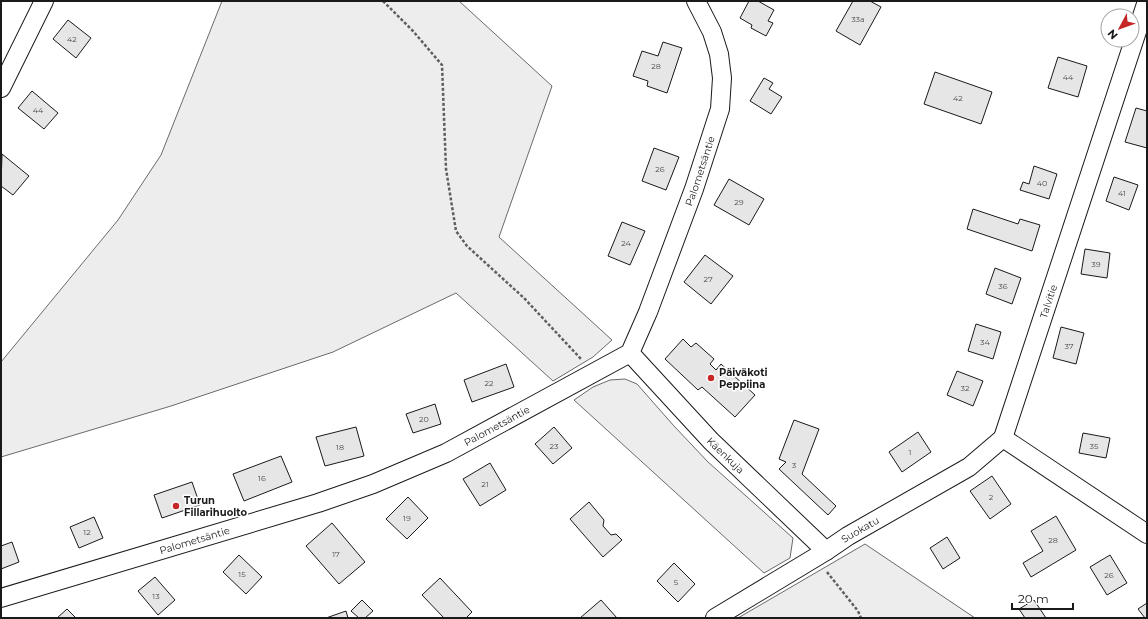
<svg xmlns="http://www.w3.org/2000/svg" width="1148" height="619" viewBox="0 0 1148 619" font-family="Montserrat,sans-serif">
  <rect width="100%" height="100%" fill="#fff"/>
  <!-- built -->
  <g fill="#ededed" stroke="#6a6a6a">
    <path d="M222,1H459L552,86L499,237L612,340L593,357L553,381L456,293L333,352L171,406L1,457V362L118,220L161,155Z"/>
    <path d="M625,379L637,384L674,426L708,462L793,538L790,558L764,573L574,400L593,387L610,380Z"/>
    <path d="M865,544L975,618H738L762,604Z"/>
  </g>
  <!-- building -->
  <g fill="#e6e6e6" stroke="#1a1a1a">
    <path d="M749,1H758L774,10L768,21L773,23L766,36L751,28L752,25L740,18Z"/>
    <path d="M853,1H870L881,7L860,45L836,31Z"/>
    <path d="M68,20L91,38L76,58L53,39Z"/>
    <path d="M663,42L682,48L667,93L647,86L648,81L633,76L642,51L658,56Z"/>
    <path d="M1058,57L1087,66L1078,97L1048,88Z"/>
    <path d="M935,72L992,92L981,124L924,104Z"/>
    <path d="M764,78L773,83L769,89L782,97L771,114L750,101Z"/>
    <path d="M32,91L58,113L44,129L18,108Z"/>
    <path d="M1136,108L1147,111V148L1125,142Z"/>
    <path d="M654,148L679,157L666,190L642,181Z"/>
    <path d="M2,154L29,176L13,195L1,186Z"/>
    <path d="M1034,166L1057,174L1049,199L1020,190L1023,182L1029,184Z"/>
    <path d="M1114,177L1138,185L1129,210L1106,201Z"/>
    <path d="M729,179L764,199L749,225L714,205Z"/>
    <path d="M973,209L1018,224L1020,219L1040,225L1032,251L967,229Z"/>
    <path d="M622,222L645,231L630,265L608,256Z"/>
    <path d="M1085,249L1110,253L1107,278L1081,274Z"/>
    <path d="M705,255L733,276L711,304L684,282Z"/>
    <path d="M995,268L1021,278L1012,304L986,294Z"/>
    <path d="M976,324L1001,332L993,359L968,351Z"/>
    <path d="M1061,327L1084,333L1076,364L1053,358Z"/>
    <path d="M683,339L691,347L696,343L714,359L710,364L716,370L721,364L755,395L735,417L702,387L698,390L665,359Z"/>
    <path d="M506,364L514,387L472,402L464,380Z"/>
    <path d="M957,371L983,381L973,406L947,395Z"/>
    <path d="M435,404L441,424L413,433L406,414Z"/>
    <path d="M794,420L819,429L802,474L836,506L828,515L779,469L786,462L779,459Z"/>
    <path d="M356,427L364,456L325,466L316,437Z"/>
    <path d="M554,427L572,448L553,464L535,444Z"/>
    <path d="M918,432L931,452L902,472L889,452Z"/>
    <path d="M1083,433L1110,438L1106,458L1079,453Z"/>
    <path d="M281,456L292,482L244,501L233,474Z"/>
    <path d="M490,463L506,490L480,506L463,479Z"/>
    <path d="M992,476L1011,504L990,519L970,491Z"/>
    <path d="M192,482L200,505L162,518L154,495Z"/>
    <path d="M408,497L428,518L407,539L386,519Z"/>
    <path d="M589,502L604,520L603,526L611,535L616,534L622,540L603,557L570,519Z"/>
    <path d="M1056,516L1076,550L1031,577L1023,563L1043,551L1031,531Z"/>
    <path d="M94,517L103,538L79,548L70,527Z"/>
    <path d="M332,523L365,562L339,584L306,546Z"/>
    <path d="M947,537L960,558L943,569L930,548Z"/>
    <path d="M12,542L19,562L1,569V546Z"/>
    <path d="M239,555L262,577L246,594L223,572Z"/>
    <path d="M1110,555L1127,583L1107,595L1090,567Z"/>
    <path d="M674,563L695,584L678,602L657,581Z"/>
    <path d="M155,577L175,600L158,615L138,591Z"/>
    <path d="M440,578L472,612L466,618H444L422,595Z"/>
    <path d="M362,600L373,611L365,618H359L351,611Z"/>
    <path d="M601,600L617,618H580Z"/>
    <path d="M1034,600L1046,618H1025L1019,609Z"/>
    <path d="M1147,603V618H1145L1138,609Z"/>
    <path d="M67,609L76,618H57Z"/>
    <path d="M346,611L348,618H326Z"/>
  </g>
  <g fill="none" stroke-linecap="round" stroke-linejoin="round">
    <!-- minor casing -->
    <g stroke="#1a1a1a" stroke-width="20">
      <g id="minor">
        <path d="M1,88L44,1"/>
        <path id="s1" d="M630,353L711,441L826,551"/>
        <path id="s2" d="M1003,438L1147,1"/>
        <path d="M1003,438L1147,534"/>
        <path id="s3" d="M1,598L318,503L373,484L446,453L630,353L648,312L694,189L720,109L722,78L719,54L712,32L696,1"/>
        <path id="s4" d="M715,618L826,551L848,536L969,467L1003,438"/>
      </g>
    </g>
    <!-- path -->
    <g stroke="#5f5f5f" stroke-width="2.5" stroke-dasharray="3 2" stroke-linecap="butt">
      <path d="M383,1L413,31L442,65L446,169L456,231L467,246L524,298L581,359"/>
      <path d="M827,572L858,611L861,618"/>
    </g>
    <!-- minor -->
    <use href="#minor" stroke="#fff" stroke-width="18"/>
  </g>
  <!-- markers -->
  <g fill="#c62828" stroke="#fff" stroke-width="1.5">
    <circle cx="711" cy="378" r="4"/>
    <circle cx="176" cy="506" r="4"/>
  </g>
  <g text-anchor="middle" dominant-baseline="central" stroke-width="3" stroke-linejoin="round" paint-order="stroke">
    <!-- number labels -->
    <g font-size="8" fill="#4d4d4d">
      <text x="858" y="19">33a</text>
      <text x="72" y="39">42</text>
      <text x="656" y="66">28</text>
      <text x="1068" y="77">44</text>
      <text x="958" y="98">42</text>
      <text x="38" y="110">44</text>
      <text x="660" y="169">26</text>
      <text x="1042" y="183">40</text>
      <text x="1122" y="193">41</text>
      <text x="739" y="202">29</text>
      <text x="626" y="243">24</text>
      <text x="1096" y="264">39</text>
      <text x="708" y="279">27</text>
      <text x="1003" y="286">36</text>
      <text x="985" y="342">34</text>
      <text x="1069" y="346">37</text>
      <text x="489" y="383">22</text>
      <text x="965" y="388">32</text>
      <text x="424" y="419">20</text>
      <text x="554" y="446">23</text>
      <text x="1094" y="446">35</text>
      <text x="340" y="447">18</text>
      <text x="910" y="452">1</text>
      <text x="794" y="465">3</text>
      <text x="262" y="478">16</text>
      <text x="485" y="484">21</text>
      <text x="991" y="497">2</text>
      <text x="407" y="518">19</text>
      <text x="87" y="532">12</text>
      <text x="1053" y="540">28</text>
      <text x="336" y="554">17</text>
      <text x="242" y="574">15</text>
      <text x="1109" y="575">26</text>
      <text x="676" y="582">5</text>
      <text x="156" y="596">13</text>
    </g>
    <!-- street labels -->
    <g font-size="10" fill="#1a1a1a" stroke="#fff">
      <text stroke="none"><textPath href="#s3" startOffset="873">Palometsäntie</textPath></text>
      <text stroke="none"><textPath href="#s2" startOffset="144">Talvitie</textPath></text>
      <text stroke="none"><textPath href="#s3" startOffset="526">Palometsäntie</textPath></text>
      <text stroke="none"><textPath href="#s1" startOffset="140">Käenkuja</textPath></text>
      <text stroke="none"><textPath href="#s4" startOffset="170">Suokatu</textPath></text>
      <text stroke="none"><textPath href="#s3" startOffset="202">Palometsäntie</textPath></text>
    </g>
    <!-- poi labels -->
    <g font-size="10" font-weight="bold" fill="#1a1a1a" stroke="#fff" text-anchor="start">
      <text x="719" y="372">Päiväkoti<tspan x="719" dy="12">Peppiina</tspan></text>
      <text x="184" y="500">Turun<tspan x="184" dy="12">Fillarihuolto</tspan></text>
    </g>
  </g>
  <!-- border -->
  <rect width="1148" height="619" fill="none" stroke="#1a1a1a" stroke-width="4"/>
  <!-- north arrow -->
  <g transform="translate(1120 28) rotate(229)"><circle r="19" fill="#ffffff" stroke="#a3a3a3"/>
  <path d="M0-3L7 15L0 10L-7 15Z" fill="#c62828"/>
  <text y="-6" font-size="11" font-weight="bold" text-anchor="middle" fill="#1a1a1a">N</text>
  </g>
  <!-- scale -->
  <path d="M1012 603v6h61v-6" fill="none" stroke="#1a1a1a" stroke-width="2"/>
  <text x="1018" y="603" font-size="12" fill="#1a1a1a" stroke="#ffffff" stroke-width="3" paint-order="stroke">20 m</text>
</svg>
